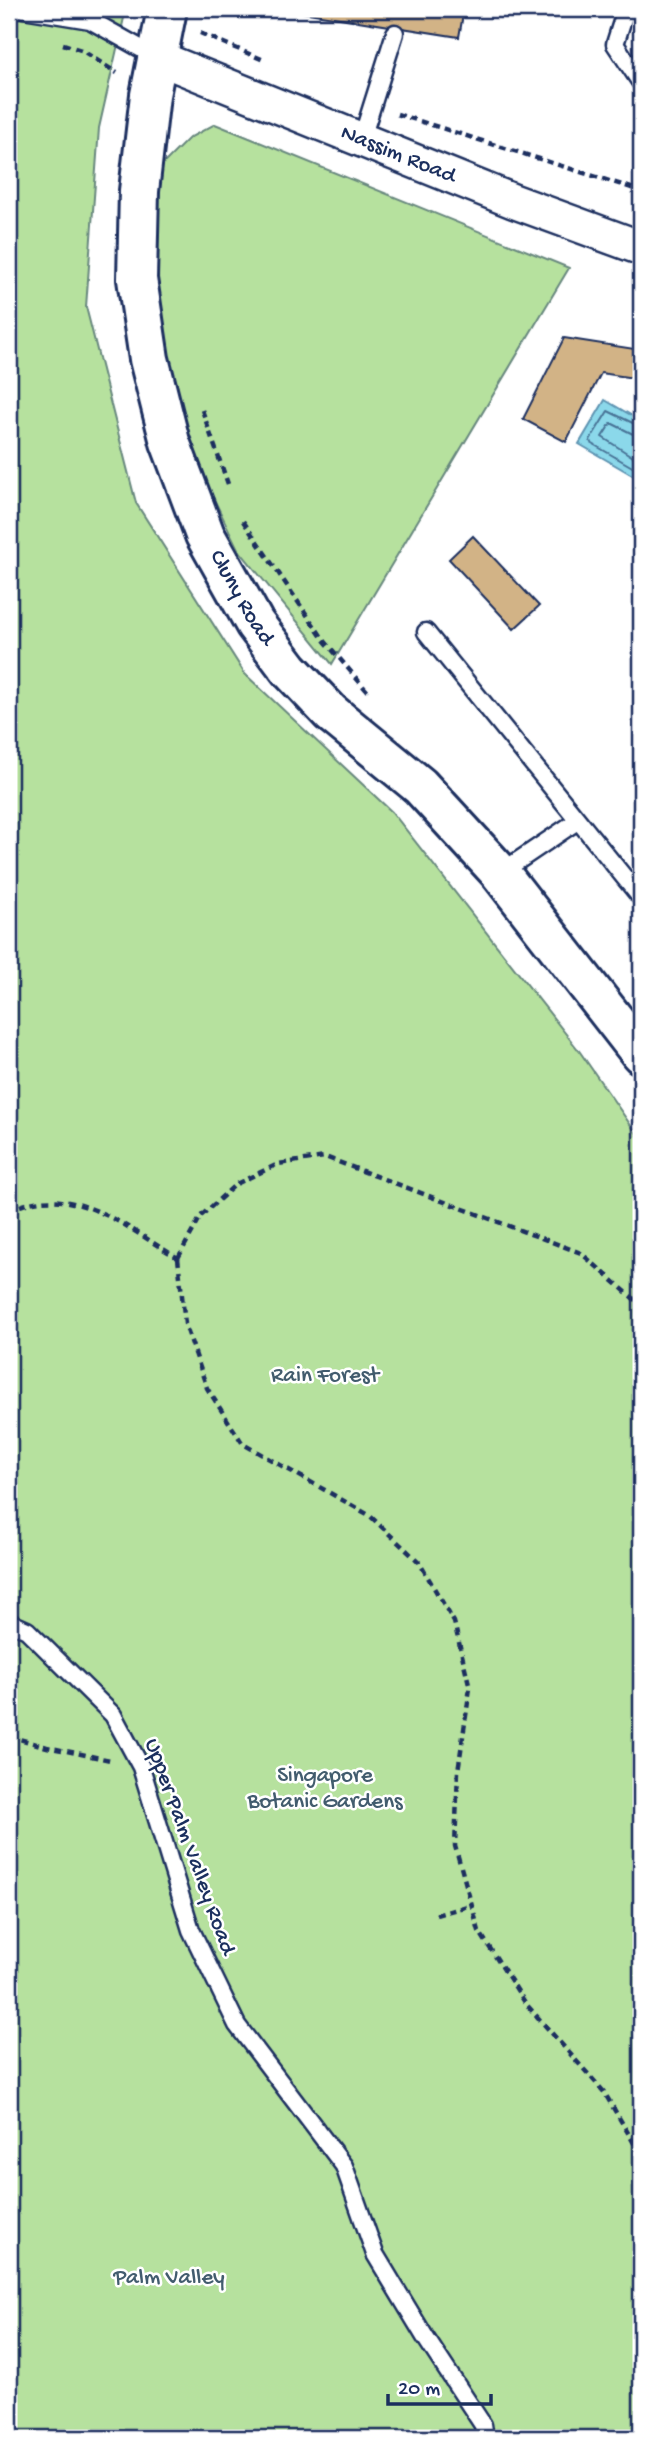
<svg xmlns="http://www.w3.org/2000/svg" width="650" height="2447" viewBox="0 0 650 2447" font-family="'Gochi Hand',sans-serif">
  <rect width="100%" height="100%" fill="#fff"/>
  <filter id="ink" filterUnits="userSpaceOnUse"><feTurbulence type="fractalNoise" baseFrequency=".0143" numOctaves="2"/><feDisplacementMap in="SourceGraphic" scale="14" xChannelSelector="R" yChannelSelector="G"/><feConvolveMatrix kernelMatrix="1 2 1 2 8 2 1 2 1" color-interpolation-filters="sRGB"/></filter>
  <g filter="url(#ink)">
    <!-- green -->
    <g fill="#b6e19e" stroke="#68887e" stroke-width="2">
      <path d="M9,9H126L99,128L86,307L136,503L245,674L392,812L580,1052L641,1140V2438H9Z"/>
      <path d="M215,124L569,268L332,664L238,549L187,443L143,266L159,168L189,138Z"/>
    </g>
    <!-- water -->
    <path fill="#8bd8ea" stroke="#5e94b2" stroke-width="2" d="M605,400L641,421V480L579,444Z"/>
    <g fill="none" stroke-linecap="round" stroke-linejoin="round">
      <!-- shore -->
      <g stroke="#487396" stroke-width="2">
        <path d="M641,427L608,411L590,440L591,443L641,472"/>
        <path d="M641,436L633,434L611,423L602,437L641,462"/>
      </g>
    </g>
    <!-- building -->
    <g fill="#d2b386" stroke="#1b2f5e" stroke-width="2">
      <path d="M283,9H464L459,37Z"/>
      <path d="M564,338L641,350V379L601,373L566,442L523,419Z"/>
      <path d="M473,536L539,606L514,629L449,559Z"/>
    </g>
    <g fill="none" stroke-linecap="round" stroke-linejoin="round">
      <!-- service casing -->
      <g stroke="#1b2f5e" stroke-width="21">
        <g id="service">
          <path d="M23,9L90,20L156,57"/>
          <path d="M626,9L615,44L641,83"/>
          <path d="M362,138L395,33"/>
          <path d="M426,632L641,898"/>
          <path d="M500,873L577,821"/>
          <path d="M9,1622L27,1630L113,1715L141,1767L191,1930L237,2025L344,2166L375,2254L425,2337L483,2425L485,2438"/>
        </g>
      </g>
      <!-- minor casing -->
      <g stroke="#1b2f5e" stroke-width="38">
        <g id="minor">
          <path id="s1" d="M156,57L513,201L641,248"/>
        </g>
      </g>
      <!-- tertiary casing -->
      <g stroke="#1b2f5e" stroke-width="44">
        <g id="tertiary">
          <path id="s2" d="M167,9L150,95L139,191L137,279L149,359L170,442L205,535L255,624L289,669L331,713L420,786L500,873L641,1054"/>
        </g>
      </g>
      <!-- path -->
      <g stroke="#1b2f5e" stroke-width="4.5" stroke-dasharray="7 5" stroke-linecap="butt">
        <path d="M200,33L266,61"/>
        <path d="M63,44L81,50L117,73"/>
        <path d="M397,114L641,191"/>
        <path d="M202,410L228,484"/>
        <path d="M243,521L324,640L368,692"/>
        <path d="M9,1211C71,1179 125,1227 178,1258"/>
        <path d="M178,1258L185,1324L207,1388L243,1444L369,1515L419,1562L454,1622L470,1688L458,1771L455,1846L479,1931L526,2004L604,2092L641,2155"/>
        <path d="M178,1258L201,1216L236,1184L278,1164L325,1157L581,1253L641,1305"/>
        <path d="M9,1736L47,1747L110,1760"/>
        <path d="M436,1915L471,1905"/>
      </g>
      <!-- service -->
      <use href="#service" stroke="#fff" stroke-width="16"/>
      <!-- minor -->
      <use href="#minor" stroke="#fff" stroke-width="33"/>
      <!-- tertiary -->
      <use href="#tertiary" stroke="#fff" stroke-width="38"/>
    </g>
  </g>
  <g text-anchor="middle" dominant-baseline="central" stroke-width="5" stroke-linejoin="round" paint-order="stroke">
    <!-- street labels -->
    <g font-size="23" fill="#1b2f5e" stroke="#fff">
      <text stroke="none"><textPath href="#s1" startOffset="261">Nassim Road</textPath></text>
      <text stroke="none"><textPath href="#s2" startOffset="611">Cluny Road</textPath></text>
      <text transform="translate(189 1847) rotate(70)">Upper Palm Valley Road</text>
    </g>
    <!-- park labels -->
    <g font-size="23" fill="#425c6e" stroke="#fff">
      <text x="325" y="1376">Rain Forest</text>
      <text x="325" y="1776">Singapore<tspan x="325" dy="26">Botanic Gardens</tspan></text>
      <text x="169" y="2278">Palm Valley</text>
    </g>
  </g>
  <!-- margin -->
  <rect width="650" height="2447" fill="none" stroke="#fff" stroke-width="35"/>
  <rect x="18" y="18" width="615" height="2412" fill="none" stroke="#1b2f5e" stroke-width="2.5" filter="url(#ink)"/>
  <!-- scale -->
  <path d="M388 2394v10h103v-10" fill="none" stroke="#1b2f5e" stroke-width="3.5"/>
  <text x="398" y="2394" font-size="21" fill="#1b2f5e" stroke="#ffffff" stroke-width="5" paint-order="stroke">20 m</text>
</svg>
